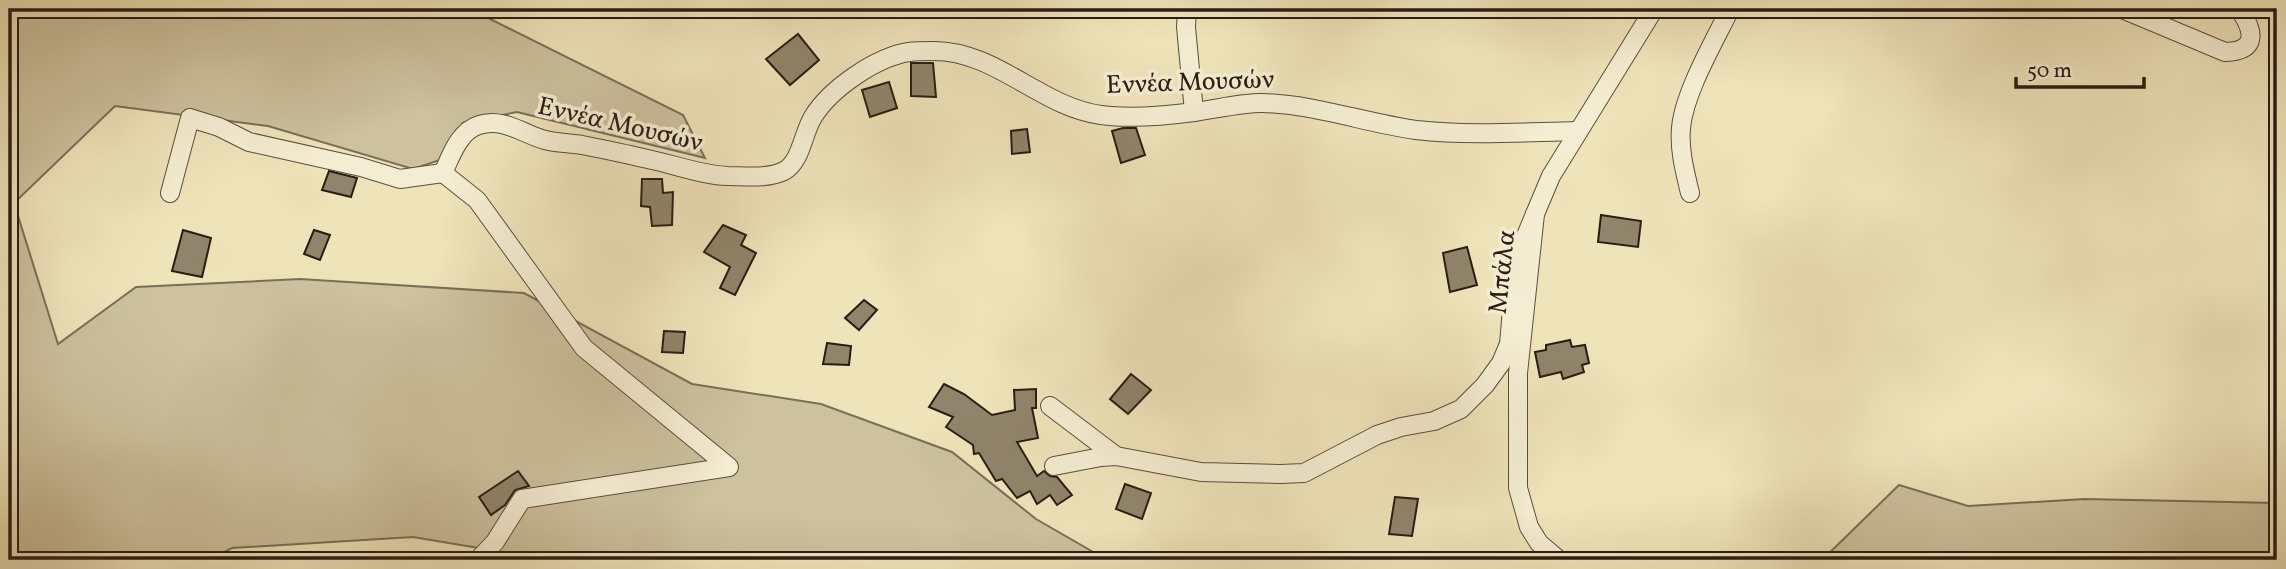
<svg xmlns="http://www.w3.org/2000/svg" width="2286" height="569" viewBox="0 0 2286 569" font-family="Vollkorn,serif">
  <rect width="100%" height="100%" fill="#efe3ba"/>
  <filter id="stains"><feTurbulence type="fractalNoise" baseFrequency=".00286" numOctaves="4"/><feColorMatrix values="0 0 0 0 .2 0 0 0 0 .09 0 0 0 0 .02 0 0 0 .5 -.17"/></filter>
  <radialGradient id="worn" r=".72"><stop offset=".6" stop-color="#630" stop-opacity="0"/><stop offset="1" stop-color="#630" stop-opacity=".3"/></radialGradient>
  <!-- green -->
  <g fill="#cdc19e" stroke="#7b6f58" stroke-width="2">
    <path d="M9,9H470L683,115L705,158L517,112L463,123L443,159L413,169L268,126L115,106L14,203L58,344L136,287L300,279L524,293L692,384L821,404L952,452L1036,519L1107,560H551L413,537L232,548L209,560H9Z"/>
    <path d="M1899,485L1968,506L2084,499L2277,503V560H1822Z"/>
  </g>
  <g fill="none" stroke-linecap="round" stroke-linejoin="round">
    <!-- stream -->
    <path stroke="#786c55" stroke-width="5" d="M9,10V9"/>
  </g>
  <!-- building -->
  <g fill="#90846a" stroke="#291d13" stroke-width="2">
    <path d="M798,34L819,60L790,85L766,59Z"/>
    <path d="M911,63H933L936,97L911,96Z"/>
    <path d="M889,82L897,108L870,117L862,90Z"/>
    <path d="M1123,128H1136L1145,155L1121,163L1112,131Z"/>
    <path d="M1027,129L1030,152L1012,154L1011,131Z"/>
    <path d="M329,171L357,178L351,197L322,190Z"/>
    <path d="M642,179H662L663,193L673,192L672,225L652,226L650,207L641,206Z"/>
    <path d="M1601,215L1641,221L1638,247L1598,242Z"/>
    <path d="M723,225L746,235L741,245L756,253L735,295L720,288L730,267L704,252Z"/>
    <path d="M183,230L211,238L202,277L172,271Z"/>
    <path d="M314,230L330,235L320,260L304,254Z"/>
    <path d="M1467,247L1477,285L1450,292L1443,253Z"/>
    <path d="M864,300L877,310L859,330L845,318Z"/>
    <path d="M664,331L685,332L683,353L662,352Z"/>
    <path d="M1570,340L1572,347L1585,345L1589,363L1582,365L1584,372L1563,379L1561,372L1540,377L1535,352L1546,350V345Z"/>
    <path d="M827,343L851,346L849,365L823,364Z"/>
    <path d="M1131,374L1151,390L1128,414L1110,399Z"/>
    <path d="M944,384L964,394L992,415L1015,410L1014,390L1036,389V408H1032L1038,438L1017,442L1037,476L1044,471L1050,476L1057,477L1072,495L1057,505L1050,495L1037,504L1030,491L1017,498L1002,479L996,481L979,453L974,454L973,445L946,427L953,417L929,407Z"/>
    <path d="M518,471L529,486L515,490L505,505L491,515L479,497Z"/>
    <path d="M1125,484L1151,493L1142,519L1116,509Z"/>
    <path d="M1395,497L1418,499L1412,536L1389,534Z"/>
  </g>
  <g fill="none" stroke-linecap="round" stroke-linejoin="round">
    <!-- minor casing -->
    <g stroke="#5a4e3d" stroke-width="20">
      <g id="minor">
        <path d="M1187,9L1186,27L1194,112"/>
        <path d="M2122,9L2225,52C2259,51 2254,30 2239,9"/>
        <path d="M170,193L190,118L219,127L249,142L361,167L400,179L443,173"/>
        <path d="M1690,193C1685,172 1679,150 1681,128C1684,93 1714,42 1730,9"/>
        <path d="M1050,406L1116,456"/>
        <path d="M1054,466L1101,457L1116,456L1201,472L1280,474L1304,473L1377,435L1401,427L1434,421L1461,409L1485,385L1501,363L1509,344L1515,273L1520,250L1535,214"/>
        <path d="M478,560L495,542L522,499L729,467L584,348L477,200L443,173C451,156 459,131 479,125C503,117 523,134 545,140C556,143 569,143 582,145C602,149 622,153 643,158C670,163 700,175 728,176C745,176 768,179 784,171C801,162 803,133 813,117C830,89 876,57 909,52C916,51 926,51 934,51C996,51 1041,107 1101,115C1131,119 1164,116 1194,112C1217,109 1240,103 1262,103C1314,104 1365,123 1416,130C1470,136 1525,132 1578,131"/>
        <path d="M1559,560L1539,543L1529,527L1518,488V373L1535,214L1551,176L1654,9"/>
      </g>
    </g>
    <!-- minor -->
    <use href="#minor" stroke="#f5edd2" stroke-width="18"/>
  </g>
  <g text-anchor="middle" dominant-baseline="central" stroke-width="7" stroke-linejoin="round" paint-order="stroke">
    <!-- street labels -->
    <g font-size="26" fill="#291d13" stroke="#f5edd2">
      <text transform="translate(1190 83) rotate(-2)">Εννέα Μουσών</text>
      <text transform="translate(620 125) rotate(13)">Εννέα Μουσών</text>
      <text transform="translate(1503 272) rotate(-84)">Μπάλα</text>
    </g>
  </g>
  <!-- margin -->
  <rect width="2286" height="569" fill="none" stroke="#efe3ba" stroke-width="35"/>
  <rect x="10" y="10" width="2265" height="548" fill="none" stroke="#291d13" stroke-width="3.5"/>
  <rect x="18" y="18" width="2251" height="534" fill="none" stroke="#291d13" stroke-width="2"/>
  <!-- scale -->
  <path d="M2016 77v10h128v-10" fill="none" stroke="#291d13" stroke-width="3.5"/>
  <text x="2027" y="77" font-size="21" fill="#291d13" stroke="#f5edd2" stroke-width="5" paint-order="stroke">50 m</text>
  <rect width="100%" height="100%" filter="url(#stains)"/>
  <rect width="100%" height="100%" fill="url(#worn)"/>
</svg>
